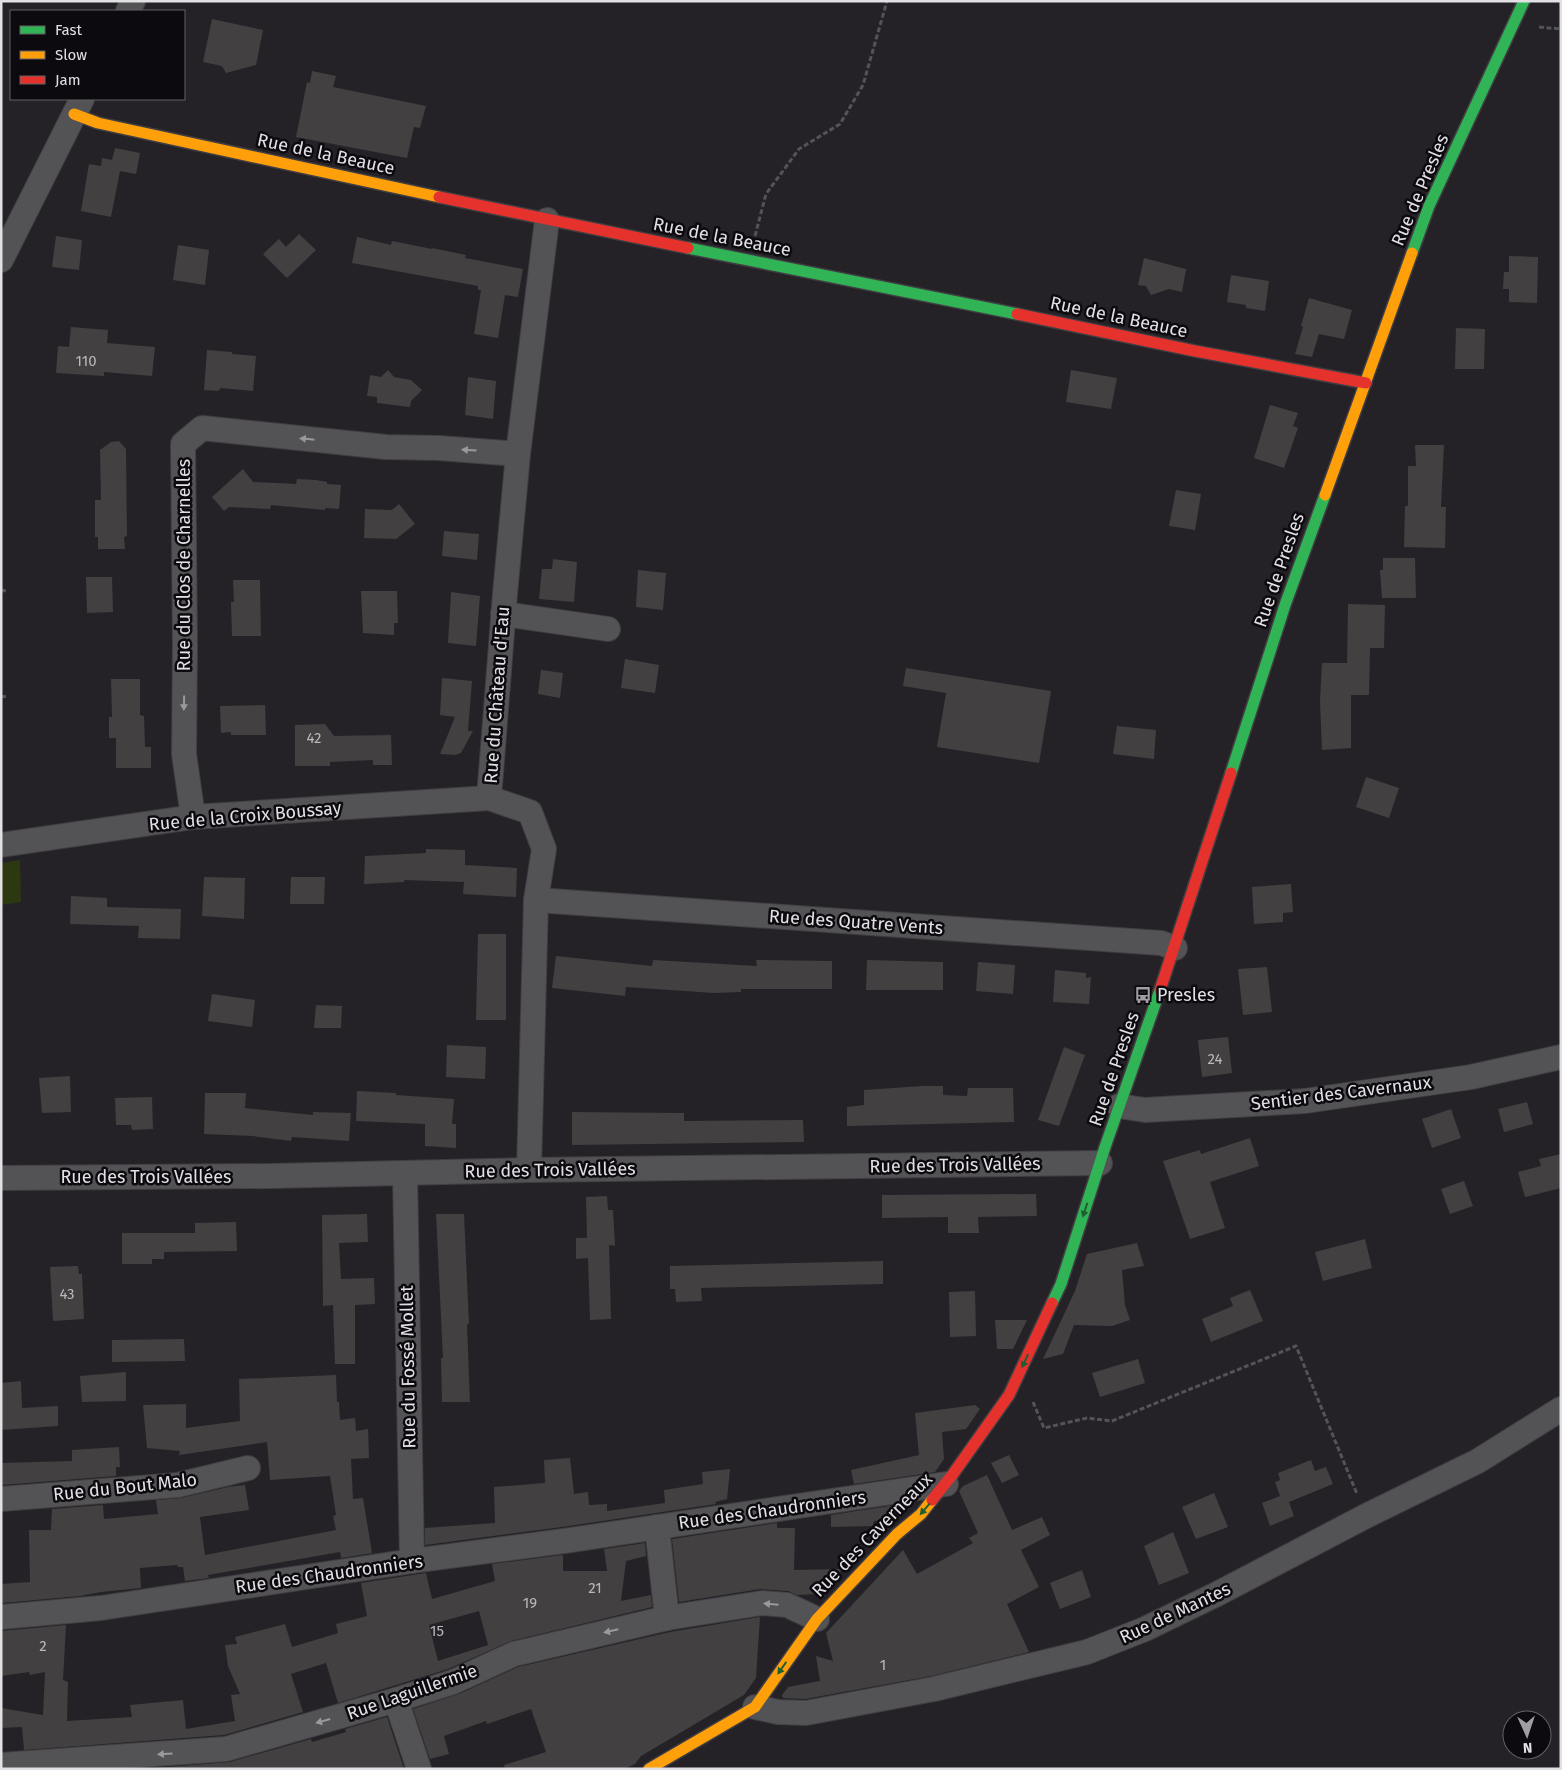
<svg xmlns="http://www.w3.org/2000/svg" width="1562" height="1770" viewBox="0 0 1562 1770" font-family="'Fira Sans',sans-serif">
  <rect width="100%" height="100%" fill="#242226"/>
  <!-- green -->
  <path fill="#2b3810" d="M20,860L21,902L1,905V863Z"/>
  <!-- building -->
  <g fill="#424040" fill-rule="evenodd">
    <path d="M212,19L263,30L256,65L226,73L222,66L203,62Z"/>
    <path d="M312,71L336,76L333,87L426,106L420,128L414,127L407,158L296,137L307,82L310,83Z"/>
    <path d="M115,148L140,153L136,174L120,171L111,217L81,211L89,164L101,166L102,158L112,160Z"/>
    <path d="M299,234L316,250L287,278L263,254L279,239L286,247Z"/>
    <path d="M56,236L82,240L79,270L52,267Z"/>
    <path d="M357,237L391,245L392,241L432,249V248L466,255L465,258L523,269L518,297L505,295L498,338L474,334L481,290H478V286L352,263Z"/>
    <path d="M178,245L209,250L205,285L173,280Z"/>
    <path d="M1509,256L1538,257L1537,303L1509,302V289H1503L1504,272H1509Z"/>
    <path d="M1144,258L1186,269L1182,292L1169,289L1151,295L1146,286L1138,285Z"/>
    <path d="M1231,275L1269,281L1265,311L1246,308V305L1227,302Z"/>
    <path d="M1309,298L1352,310L1344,339L1319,334L1312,357L1295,354L1303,327L1301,326Z"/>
    <path d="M71,327L108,330L107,343L155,347L152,376L104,372V376L56,373L58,346L69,347Z"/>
    <path d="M1456,328L1485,329L1484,369H1455Z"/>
    <path d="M207,350L232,352V354L256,356L253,391L221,388L218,391L204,390Z"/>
    <path d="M388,370L394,377L411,380L422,390L411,401L410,407L377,403V397L367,396L370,375L381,377Z"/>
    <path d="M1071,370L1117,378L1111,409L1066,402Z"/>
    <path d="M468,377L496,381L493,419L465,415Z"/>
    <path d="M1270,405L1298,413L1293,426L1298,428L1284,468L1254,458Z"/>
    <path d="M119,441L126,449L127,536L124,537L125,549H98V537H95V500H101L100,450L111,442Z"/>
    <path d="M1415,445H1444L1441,507H1446L1445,548L1404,547L1405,506H1408V466H1416Z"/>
    <path d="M243,469L253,482L296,484L297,479L316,480L327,482V484L341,485L339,509L325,508V510L271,505L270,509L229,507L224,511L212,497Z"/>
    <path d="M1176,490L1201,494L1195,530L1169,526Z"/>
    <path d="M399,504L415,524L396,539L364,538L365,509L392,510Z"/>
    <path d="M444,531L479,534L477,560L442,556Z"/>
    <path d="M1383,558H1415L1416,598H1382L1380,570H1383Z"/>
    <path d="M553,559L577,562L574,602L539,599L542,569H552Z"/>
    <path d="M638,570L666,573L663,610L636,607Z"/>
    <path d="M86,577H112L113,612L87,613Z"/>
    <path d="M233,580H260L261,636H232L231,602H234Z"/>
    <path d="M361,591H397L398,623H394V635L363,633Z"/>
    <path d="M451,592L480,596L476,646L448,643Z"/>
    <path d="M1348,604L1385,605L1384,648H1370L1369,695H1351V748L1322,750L1320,701L1322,663H1347Z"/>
    <path d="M625,659L659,665L655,693L621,688Z"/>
    <path d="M906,668L1051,691L1039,763L937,747L946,693L903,686Z"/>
    <path d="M541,670L563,673L560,698L538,694Z"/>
    <path d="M442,678L472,681L468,731H473L461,753L455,755L440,754L455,717L440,715Z"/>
    <path d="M111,679H140V715L144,716L145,747H151V768H116V738H109V717H112Z"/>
    <path d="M265,705L266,735H231V732L221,733L220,706Z"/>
    <path d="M325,724L334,736L391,735L392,765H373V760L330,762V766H295V725Z"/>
    <path d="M1117,726L1156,730L1154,759L1113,754Z"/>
    <path d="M1366,777L1399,788L1389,818L1356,807Z"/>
    <path d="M426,849L465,850V865L517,868L516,897L463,894L464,882L404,880V882L364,884L365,856L426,853Z"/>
    <path d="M204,877L245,878L244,919L202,916Z"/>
    <path d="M291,877H325L324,904H290Z"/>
    <path d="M1291,884L1293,912L1283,913V922L1254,924L1252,887Z"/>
    <path d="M71,896L107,898V907L181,909L180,939L138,938L139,926L70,924Z"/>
    <path d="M478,934H506V1020H476Z"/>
    <path d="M556,956L652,966L653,960L757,966L756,960L832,961V989H741V992L714,993L626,987L625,996L552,988Z"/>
    <path d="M867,960L943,962V990H866Z"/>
    <path d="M978,962L1015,965L1013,994L976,991Z"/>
    <path d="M1267,967L1272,1012L1243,1015L1238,969Z"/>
    <path d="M1055,970L1086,973V978L1091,977L1089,1004L1053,1002Z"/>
    <path d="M212,994L255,1000L252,1027L208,1021Z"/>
    <path d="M316,1005L342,1006L341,1028H314Z"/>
    <path d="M1228,1037L1232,1073L1202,1077L1198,1040Z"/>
    <path d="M447,1045L486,1047L485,1079L446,1077Z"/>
    <path d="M1064,1047L1085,1055L1059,1126L1038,1120Z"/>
    <path d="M70,1076L71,1112L42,1113L39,1078Z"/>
    <path d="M923,1086H943V1095L967,1096L968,1088H1013L1014,1122L847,1126V1107L864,1105V1090Z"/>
    <path d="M357,1091L396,1093V1095L454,1099L452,1124H456V1148L425,1146V1124L356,1121Z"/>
    <path d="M205,1093H246L245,1108L313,1115V1112L351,1113L349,1141L292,1137L291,1141L253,1136L204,1134Z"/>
    <path d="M152,1097L153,1129L132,1130L131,1125H116L115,1098Z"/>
    <path d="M1527,1102L1533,1124L1504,1132L1498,1109Z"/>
    <path d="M1451,1109L1461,1138L1432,1148L1422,1119Z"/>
    <path d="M572,1112L684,1113V1121L803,1120L804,1142L572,1145Z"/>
    <path d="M1250,1138L1259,1166L1210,1182L1225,1228L1190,1239L1163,1161L1200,1150L1201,1154Z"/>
    <path d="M1561,1154V1188L1525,1197L1518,1172L1541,1166L1539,1159Z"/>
    <path d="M1464,1181L1473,1206L1450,1214L1441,1189Z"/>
    <path d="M1036,1194L1037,1216L978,1217L979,1233H948V1217L882,1218V1195Z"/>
    <path d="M607,1196L608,1210H613L615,1246L609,1245L611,1319L590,1320L588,1258L576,1259V1238H587L586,1197Z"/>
    <path d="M367,1214L368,1242L339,1243L341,1279L374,1278L375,1304L355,1305V1364H335L333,1305L323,1306L322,1215Z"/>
    <path d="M436,1214H464L469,1324H467L470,1402H442L441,1358H443Z"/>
    <path d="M236,1222L237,1251L164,1252V1259H152V1264H122V1233H195V1223Z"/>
    <path d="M1365,1239L1372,1268L1323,1281L1315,1252Z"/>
    <path d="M1137,1243L1144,1266L1122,1270L1125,1305L1130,1320L1112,1326L1074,1325L1063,1354L1043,1359L1075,1291L1087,1254Z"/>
    <path d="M883,1261V1284L701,1288L702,1301L676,1302L675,1289H670V1266Z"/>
    <path d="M78,1266L79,1274H82L84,1319L53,1321L50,1267Z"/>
    <path d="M1250,1290L1263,1321L1211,1342L1202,1319L1233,1306L1230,1298Z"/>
    <path d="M975,1291L976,1336L950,1337L949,1292Z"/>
    <path d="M995,1320H1027L1013,1349H997Z"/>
    <path d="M184,1339L185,1361L112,1362V1340Z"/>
    <path d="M1138,1359L1145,1383L1100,1397L1092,1373Z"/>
    <path d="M126,1372V1401L82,1402L80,1376Z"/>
    <path d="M336,1375L337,1402H339L340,1420L355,1418L356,1431L368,1429L369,1458L351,1459L353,1499L363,1498L372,1553L341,1558L340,1552L208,1575L209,1578L185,1581L183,1567H178L177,1565L140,1568L141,1588L101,1592L80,1596L2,1603L1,1584L30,1582L29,1530H51L52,1509L103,1505L104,1519L158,1514L156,1500L181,1498L228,1487L245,1485L249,1510L200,1517L205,1555L336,1530L333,1516L336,1515L330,1476L270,1480L267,1442L179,1455L180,1451L147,1448L143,1405L186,1404V1428L240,1421L239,1379Z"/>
    <path d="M21,1381L22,1408L58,1406V1426L1,1430V1383Z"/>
    <path d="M975,1405L980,1409L966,1429L942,1432L944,1459L935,1472L854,1484L851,1470L919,1455L915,1413Z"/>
    <path d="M119,1447L120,1467H116V1476L1,1485V1463L72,1461V1450Z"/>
    <path d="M1009,1455L1019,1475L1002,1483L991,1463Z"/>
    <path d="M570,1458L574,1494L588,1492L589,1505L607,1504V1511L665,1503L664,1490L703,1484L702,1472L730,1469L727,1499L715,1502L716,1504L562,1527L425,1545V1528L495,1523L494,1487L545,1483L544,1460Z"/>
    <path d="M1311,1460L1315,1471L1326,1467L1333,1484L1289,1502L1294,1516L1270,1526L1262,1503L1280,1496L1275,1482L1280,1480L1278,1473Z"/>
    <path d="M987,1475L1012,1530L1042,1517L1050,1535L1021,1550L1039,1587L1007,1604L1029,1652L931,1676L805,1699L783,1698L782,1695L788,1687L820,1681L816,1656L833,1661L826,1633L903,1550L917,1574L973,1543L969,1538L978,1533L959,1491L963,1486Z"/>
    <path d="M1214,1493L1228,1527L1196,1539L1182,1507Z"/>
    <path d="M909,1503L889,1520L874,1521L873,1526L831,1527V1515Z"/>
    <path d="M777,1523V1528H795L794,1570L841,1569V1571L819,1594L797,1595L788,1591L760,1589L679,1602L672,1539Z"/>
    <path d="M1173,1532L1189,1573L1159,1585L1144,1546Z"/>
    <path d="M645,1543L646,1556L626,1561L621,1601L651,1595L652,1607L511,1641L448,1669L338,1703L326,1663L291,1674L303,1712L224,1735L24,1750L22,1727L1,1728V1708L43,1715L45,1672L30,1675L29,1672L1,1676V1631L66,1625L63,1680L68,1682L67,1721L132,1717L130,1705L183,1700L186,1729L235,1721L231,1695L240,1694L228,1666L225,1645L237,1644L235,1637L285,1624L292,1647L338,1633L336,1624L367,1616L361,1583L426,1573L432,1599L495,1581L492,1564L563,1555V1571H607L604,1549ZM479,1611L488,1645L438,1661L429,1625Z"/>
    <path d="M1082,1570L1091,1597L1060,1609L1050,1583Z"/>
    <path d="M760,1617L756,1678L744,1695L641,1756L635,1764L624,1769H505L504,1765L546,1752L531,1709L487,1724L486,1721L444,1736L449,1754L430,1759L413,1709L459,1694L518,1667L670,1632Z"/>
    <path d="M387,1717L404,1769H142L230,1762L311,1739L312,1742L346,1732L345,1729Z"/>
  </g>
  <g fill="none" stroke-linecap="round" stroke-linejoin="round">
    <!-- street casing -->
    <g stroke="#403e42" stroke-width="26">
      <g id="street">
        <path d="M128,11L133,1"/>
        <path d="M1,260L82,99"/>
        <path d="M503,614L608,629"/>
        <path d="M193,817L184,754L185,646L183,444L202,428L386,447L439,448L518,454"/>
        <path d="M1,845L193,817L489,798"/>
        <path d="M536,900L1161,943L1175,948"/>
        <path d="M1119,1106L1145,1110L1305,1101L1471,1077L1561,1057"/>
        <path d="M529,1170L536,900L544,849L530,812L489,798L505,594L518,454L547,220"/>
        <path d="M405,1173L412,1561"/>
        <path d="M1,1178L272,1176L529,1170L1100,1163"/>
        <path d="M1,1499L178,1485L248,1468"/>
        <path d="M657,1527L667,1618"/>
        <path d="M1,1617L101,1608L412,1561L564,1541L946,1484"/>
        <path d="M396,1700L419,1769"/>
        <path d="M755,1707L778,1712L806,1713L934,1689L1087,1652L1145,1629L1217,1594L1366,1516L1478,1461L1561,1409"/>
        <path d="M1,1765L226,1749L396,1700L453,1682L514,1654L667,1618L762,1603L787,1605L817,1619"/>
      </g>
    </g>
    <!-- fast casing -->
    <g stroke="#403e42" stroke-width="14">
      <g id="fast">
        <path d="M688,248L1017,314"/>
        <path d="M1412,253L1429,206L1524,1"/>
        <path d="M1231,773L1285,605L1325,495"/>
        <path d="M1052,1303L1061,1284L1105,1147L1160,990"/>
      </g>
    </g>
    <!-- slow casing -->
    <g stroke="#403e42" stroke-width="14">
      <g id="slow">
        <path d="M74,114L98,123L439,197"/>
        <path d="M1325,495L1412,253"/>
        <path d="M649,1769L755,1707L817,1619L897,1534L921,1514L932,1500"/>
      </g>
    </g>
    <!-- jam casing -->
    <g stroke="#403e42" stroke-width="14">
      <g id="jam">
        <path d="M439,197L688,248"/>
        <path d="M1017,314L1195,351L1366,383"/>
        <path d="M1160,990L1231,773"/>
        <path d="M932,1500L953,1474L1009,1395L1052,1303"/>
      </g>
    </g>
    <!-- path -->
    <g stroke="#545356" stroke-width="3" stroke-dasharray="5 2.5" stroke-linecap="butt">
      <path d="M1539,27L1561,29"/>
      <path d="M755,236L766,194L799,149L840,124L863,85L887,1"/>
      <path d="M1,590L6,591"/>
      <path d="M1,697L7,696"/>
      <path d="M1033,1402L1044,1428L1087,1418L1112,1421L1296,1346L1357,1494"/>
    </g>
    <!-- street -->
    <use href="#street" stroke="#535255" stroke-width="24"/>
    <!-- fast -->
    <use href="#fast" stroke="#30b455" stroke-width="11"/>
    <!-- slow -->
    <use href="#slow" stroke="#ff9f0a" stroke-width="11"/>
    <!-- jam -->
    <use href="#jam" stroke="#e5322d" stroke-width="11"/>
  </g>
  <!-- one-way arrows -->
  <defs><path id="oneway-solid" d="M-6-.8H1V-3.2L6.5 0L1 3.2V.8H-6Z" transform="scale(1.25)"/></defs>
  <g fill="#9a999d">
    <use href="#oneway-solid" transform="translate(307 439) rotate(-174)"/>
    <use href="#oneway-solid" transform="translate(469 450) rotate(-176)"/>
    <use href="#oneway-solid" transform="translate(184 703) rotate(91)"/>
    <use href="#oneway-solid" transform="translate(771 1604) rotate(-175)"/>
    <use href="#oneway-solid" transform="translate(611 1631) rotate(167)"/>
    <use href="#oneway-solid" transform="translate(323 1721) rotate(164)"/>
    <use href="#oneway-solid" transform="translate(165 1754) rotate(176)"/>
  </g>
  <g fill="#1e5f32">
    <use href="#oneway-solid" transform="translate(1085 1210) rotate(108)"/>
    <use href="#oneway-solid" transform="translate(1025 1361) rotate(115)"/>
    <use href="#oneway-solid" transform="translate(925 1509) rotate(131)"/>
    <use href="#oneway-solid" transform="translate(782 1668) rotate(125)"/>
  </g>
  <!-- icons -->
  <defs>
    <g id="bus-bare" transform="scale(1.35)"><path d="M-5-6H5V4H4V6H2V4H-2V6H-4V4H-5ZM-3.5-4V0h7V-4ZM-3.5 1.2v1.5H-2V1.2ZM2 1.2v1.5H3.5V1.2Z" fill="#a09ea2" stroke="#0c0a0e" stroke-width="2.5" paint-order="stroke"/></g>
  </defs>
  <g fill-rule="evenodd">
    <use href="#bus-bare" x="1143" y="995"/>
  </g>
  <g text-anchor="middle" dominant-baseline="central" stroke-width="5" stroke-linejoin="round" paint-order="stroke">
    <!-- number labels -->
    <g font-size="15" fill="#bab8bc">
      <text x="86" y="361">110</text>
      <text x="314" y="738">42</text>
      <text x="1215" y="1059">24</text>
      <text x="67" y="1294">43</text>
      <text x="595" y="1588">21</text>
      <text x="530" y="1603">19</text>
      <text x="437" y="1631">15</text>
      <text x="43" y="1646">2</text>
      <text x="883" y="1665">1</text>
    </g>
    <!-- street labels -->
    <g font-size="18" fill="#e2e0e5" stroke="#0c0a0e">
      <text transform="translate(326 154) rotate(12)">Rue de la Beauce</text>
      <text transform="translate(1420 190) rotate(-67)">Rue de Presles</text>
      <text transform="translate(722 237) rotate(11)">Rue de la Beauce</text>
      <text transform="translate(1119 317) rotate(12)">Rue de la Beauce</text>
      <text transform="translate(184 565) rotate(-90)">Rue du Clos de Charnelles</text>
      <text transform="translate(1279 570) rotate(-71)">Rue de Presles</text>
      <text transform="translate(497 695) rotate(-86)">Rue du Château d'Eau</text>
      <text transform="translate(245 816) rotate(-5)">Rue de la Croix Boussay</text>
      <text transform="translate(856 922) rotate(4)">Rue des Quatre Vents</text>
      <text transform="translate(1114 1069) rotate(-71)">Rue de Presles</text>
      <text transform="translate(1341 1093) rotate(-7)">Sentier des Cavernaux</text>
      <text transform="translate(955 1165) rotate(-1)">Rue des Trois Vallées</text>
      <text transform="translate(550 1170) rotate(-1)">Rue des Trois Vallées</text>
      <text x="146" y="1177">Rue des Trois Vallées</text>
      <text transform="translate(408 1367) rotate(-91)">Rue du Fossé Mollet</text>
      <text transform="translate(125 1487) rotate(-6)">Rue du Bout Malo</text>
      <text transform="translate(772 1510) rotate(-8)">Rue des Chaudronniers</text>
      <text transform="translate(872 1535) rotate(-46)">Rue des Caverneaux</text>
      <text transform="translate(329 1574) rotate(-8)">Rue des Chaudronniers</text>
      <text transform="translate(1175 1613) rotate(-25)">Rue de Mantes</text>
      <text transform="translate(412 1692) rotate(-19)">Rue Laguillermie</text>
    </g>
    <!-- poi labels -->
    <g font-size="18" fill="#e2e0e5" stroke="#0c0a0e" text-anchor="start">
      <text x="1157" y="995">Presles</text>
    </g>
  </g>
  <!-- border -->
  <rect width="1562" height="1770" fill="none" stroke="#e2e0e5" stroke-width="5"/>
  <!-- legend -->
  <rect x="10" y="10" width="175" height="90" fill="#0c0a0e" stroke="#626064"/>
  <rect x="20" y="26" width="25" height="8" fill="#30b455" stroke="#626064"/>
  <text x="55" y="35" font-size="15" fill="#e2e0e5">Fast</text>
  <rect x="20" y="51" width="25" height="8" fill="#ff9f0a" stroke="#626064"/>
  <text x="55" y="60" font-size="15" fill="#e2e0e5">Slow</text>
  <rect x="20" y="76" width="25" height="8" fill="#e5322d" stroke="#626064"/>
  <text x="55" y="85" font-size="15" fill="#e2e0e5">Jam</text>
  <!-- north arrow -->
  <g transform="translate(1527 1735) rotate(177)"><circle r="24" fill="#0c0a0e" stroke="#626064"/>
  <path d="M0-4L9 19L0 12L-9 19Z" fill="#a09ea2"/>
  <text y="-8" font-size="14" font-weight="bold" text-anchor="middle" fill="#e2e0e5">N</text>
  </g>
</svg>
